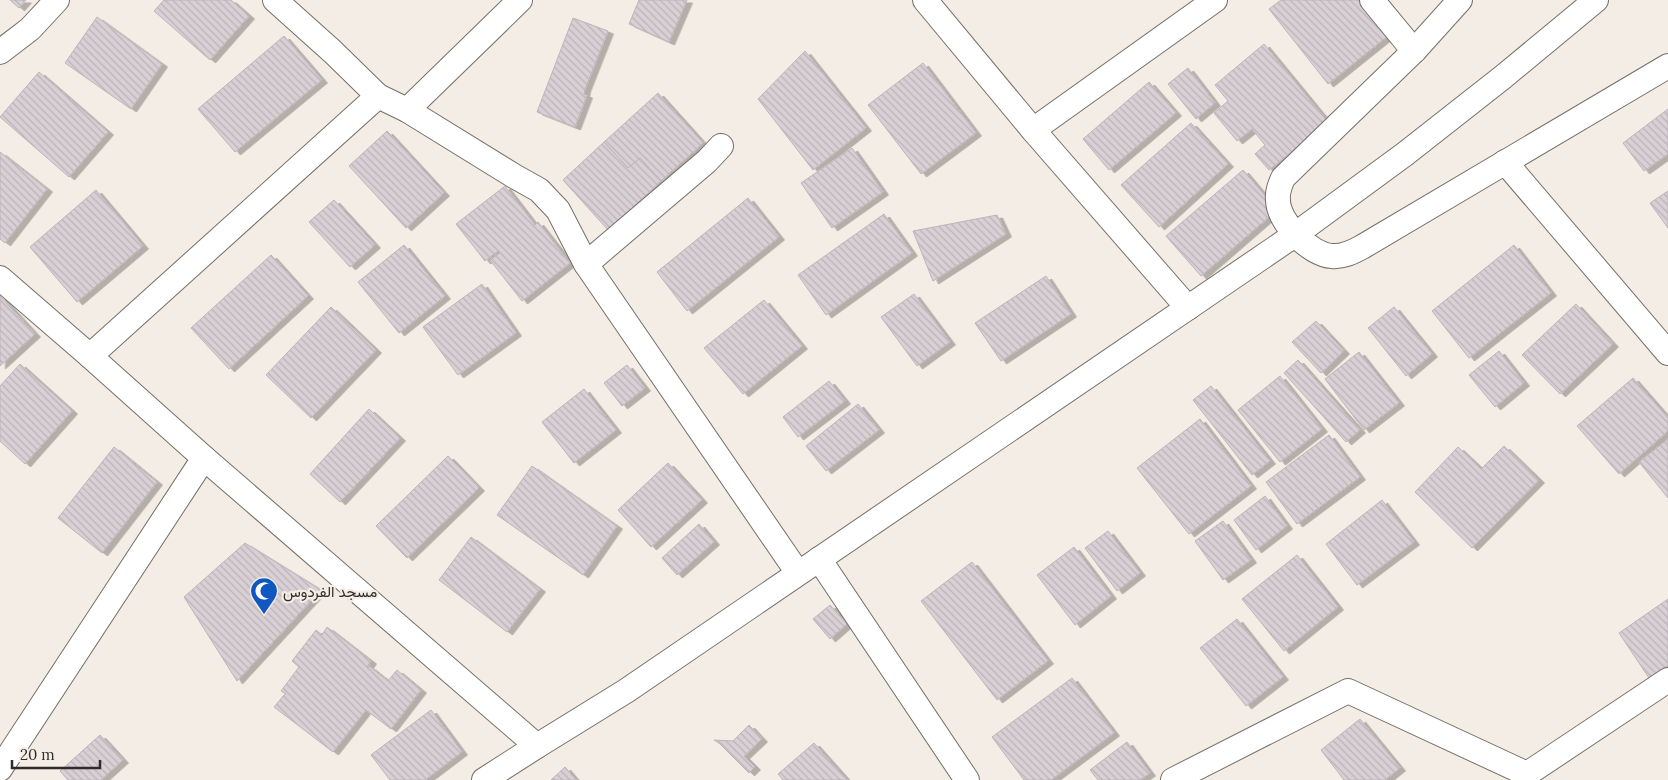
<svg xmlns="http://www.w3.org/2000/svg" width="1668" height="780" viewBox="0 0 1668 780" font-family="Lora,Vazirmatn,serif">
  <defs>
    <pattern id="building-back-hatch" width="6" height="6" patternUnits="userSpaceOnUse" patternTransform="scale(1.25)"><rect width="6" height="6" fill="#d9d0d6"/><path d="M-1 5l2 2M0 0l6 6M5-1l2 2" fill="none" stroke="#bbb3b8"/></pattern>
    <filter id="shadow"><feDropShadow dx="5.5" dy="3" stdDeviation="0" flood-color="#0004"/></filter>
  </defs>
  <rect width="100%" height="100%" fill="#f4ede5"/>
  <!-- building -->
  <g fill="url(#building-back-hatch)" stroke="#bdb4ba" filter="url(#shadow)">
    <path d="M10,0H26L19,8Z"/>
    <path d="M164,0H231L249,16L210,60L154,11Z"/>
    <path d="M639,0H687L669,42L629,24Z"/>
    <path d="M1281,0H1361L1389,35L1328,84L1269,9Z"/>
    <path d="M97,17L162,64L131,109L65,63Z"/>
    <path d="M573,18L608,31L585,89L584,94L587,95L575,127L537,112Z"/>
    <path d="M284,36L322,80L235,152L198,109Z"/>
    <path d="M1264,44L1328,122L1269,170L1255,154L1265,145L1252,129L1237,141L1214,113L1228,101L1215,85Z"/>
    <path d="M805,51L866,128L813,170L758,99Z"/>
    <path d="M923,63L976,133L921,174L868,105Z"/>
    <path d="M1188,68L1215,103L1196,119L1168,84Z"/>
    <path d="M39,72L108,132L69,177L0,117Z"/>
    <path d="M1149,82L1176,113L1109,170L1083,139Z"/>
    <path d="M658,93L703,143L661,181L640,158L628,168L604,142Z"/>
    <path d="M1668,109V154L1644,171L1623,143Z"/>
    <path d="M1191,123L1228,164L1159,227L1121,185Z"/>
    <path d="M387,131L444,193L406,228L349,166Z"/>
    <path d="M604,142L628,168L640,158L661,181L608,230L563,180Z"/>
    <path d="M852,148L883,192L832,228L801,183Z"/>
    <path d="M0,152L47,189L5,243L0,239Z"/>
    <path d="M1243,170L1277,210L1201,276L1166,236Z"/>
    <path d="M505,186L535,225L538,222L570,263L522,301L490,260L500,253L498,251L485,261L456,224Z"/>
    <path d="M96,190L143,246L77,302L30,247Z"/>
    <path d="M1668,191V228L1650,203Z"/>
    <path d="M748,198L779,237L687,311L657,272Z"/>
    <path d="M334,200L375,245L350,267L309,222Z"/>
    <path d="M884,214L912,253L826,315L798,275Z"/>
    <path d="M997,215L1006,234L933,281L913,231Z"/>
    <path d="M404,245L445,296L399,333L358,282Z"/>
    <path d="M1514,245L1551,293L1469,358L1432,311Z"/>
    <path d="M271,255L308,296L229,369L191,328Z"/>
    <path d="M1046,276L1071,314L1001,361L975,323Z"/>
    <path d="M482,284L516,333L458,375L423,327Z"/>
    <path d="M914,294L950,342L917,366L881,317Z"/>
    <path d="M0,296L35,334L0,366Z"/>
    <path d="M764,300L802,346L743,394L704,348Z"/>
    <path d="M1576,304L1613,344L1560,394L1522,355Z"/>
    <path d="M331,307L376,350L311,418L266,375Z"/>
    <path d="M1394,307L1432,354L1406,376L1368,328Z"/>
    <path d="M1316,321L1344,351L1321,373L1292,342Z"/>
    <path d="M1499,351L1524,383L1495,407L1469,375Z"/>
    <path d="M1359,352L1399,403L1364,430L1325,379Z"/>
    <path d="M1298,360L1360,430L1346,442L1284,373Z"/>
    <path d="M20,364L72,411L25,464L0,441V386Z"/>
    <path d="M627,365L645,388L622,406L604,383Z"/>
    <path d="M1280,376L1322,429L1280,462L1238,410Z"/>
    <path d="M1633,378L1668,418V431L1619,474L1577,426Z"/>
    <path d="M829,381L845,401L798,437L783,417Z"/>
    <path d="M1211,386L1270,461L1252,475L1193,400Z"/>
    <path d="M584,389L616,430L574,463L542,422Z"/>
    <path d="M858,404L879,430L826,471L806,446Z"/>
    <path d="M369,409L400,438L340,502L310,474Z"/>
    <path d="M1200,419L1251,486L1189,534L1137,468Z"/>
    <path d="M1329,435L1360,477L1297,524L1266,482Z"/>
    <path d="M1668,439V498L1639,462Z"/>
    <path d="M1504,446L1539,480L1472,548L1415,492L1458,447L1481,469Z"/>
    <path d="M114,447L157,482L102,553L58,518Z"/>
    <path d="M448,456L479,488L407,558L376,526Z"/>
    <path d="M668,463L702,500L651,547L618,510Z"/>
    <path d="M532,466L617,526L583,575L497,515Z"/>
    <path d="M1265,496L1287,526L1256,550L1234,520Z"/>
    <path d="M1382,500L1414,542L1357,585L1326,544Z"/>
    <path d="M1223,521L1251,560L1223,580L1195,541Z"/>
    <path d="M699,524L714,542L677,575L662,558Z"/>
    <path d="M1108,531L1140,573L1117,591L1085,548Z"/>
    <path d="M471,537L540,589L507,632L439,580Z"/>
    <path d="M245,543L321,590L237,681L184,597Z"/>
    <path d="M1074,547L1111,596L1075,625L1037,575Z"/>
    <path d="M1297,555L1338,607L1284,651L1242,599Z"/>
    <path d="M972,562L1048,661L997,700L921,601Z"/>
    <path d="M1668,599V665L1649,678L1619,633Z"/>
    <path d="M830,605L847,624L830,639L813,619Z"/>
    <path d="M1237,619L1283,677L1246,706L1200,648Z"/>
    <path d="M327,627L371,661L367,667L368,668L369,666L388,681L397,670L421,690L391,729L366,710L333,752L274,707L284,695L286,694L281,691L299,667L292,661L316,630L322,635Z"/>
    <path d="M1072,678L1114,733L1051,780H1024L992,737Z"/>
    <path d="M431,710L462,752L425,780H390L371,755Z"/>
    <path d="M1360,719L1400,768L1385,780H1344L1321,750Z"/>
    <path d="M749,725L762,739L744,756L755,767L749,773L720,744L714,740L733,741Z"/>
    <path d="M100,735L123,760L101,780H68L60,771Z"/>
    <path d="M1127,742L1150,773L1140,780H1098L1090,770Z"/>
    <path d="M814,743L847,780H783L778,774Z"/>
    <path d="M565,767L576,780H551Z"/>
  </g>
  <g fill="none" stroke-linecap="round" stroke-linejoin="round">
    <!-- minor casing -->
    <g stroke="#756f68" stroke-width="26">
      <g id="minor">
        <path d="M275,0L333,52L378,96L407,110L514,176L539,190L558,210L586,264L798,573"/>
        <path d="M925,0L1033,130L1188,308"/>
        <path d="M1372,0L1414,51"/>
        <path d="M1460,0L1414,51L1283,178C1280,185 1277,192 1278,200C1278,222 1310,255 1332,256C1343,257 1353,252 1362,247L1668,66"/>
        <path d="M0,52L30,29L57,0"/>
        <path d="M407,110L520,0"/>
        <path d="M1033,130L1215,0"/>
        <path d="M1505,162L1668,353"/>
        <path d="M586,264L707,161L721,146"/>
        <path d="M0,278L90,356L204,458L537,746L626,691L1296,234L1405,154L1503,77L1596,0"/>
        <path d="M90,356L378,96"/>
        <path d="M819,559L967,780"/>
        <path d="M0,769L204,458"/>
        <path d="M484,780L537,746"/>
        <path d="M1173,780L1348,691L1527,774L1668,680"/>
      </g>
    </g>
    <!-- minor -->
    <use href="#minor" stroke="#fff" stroke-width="24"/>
  </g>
  <!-- icons -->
  <defs>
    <g id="mosque-pin" transform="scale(1.4375)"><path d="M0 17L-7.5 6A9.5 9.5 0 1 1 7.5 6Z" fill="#1057c1" stroke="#f4ede5"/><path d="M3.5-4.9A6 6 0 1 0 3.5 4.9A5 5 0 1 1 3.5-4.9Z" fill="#fff"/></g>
  </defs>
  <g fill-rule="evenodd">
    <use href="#mosque-pin" x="264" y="591"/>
  </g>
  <g text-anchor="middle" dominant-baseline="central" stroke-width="4.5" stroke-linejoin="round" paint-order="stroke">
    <!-- poi labels -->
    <g font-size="15" fill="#2e2b28" stroke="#f4ede5" text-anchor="start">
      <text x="283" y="591">مسجد الفردوس</text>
    </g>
  </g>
  <!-- scale -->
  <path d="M12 760v8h88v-8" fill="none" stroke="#2e2b28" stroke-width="2.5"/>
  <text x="20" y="760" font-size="15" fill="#2e2b28" stroke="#f4ede5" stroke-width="4" paint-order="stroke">20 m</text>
</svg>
